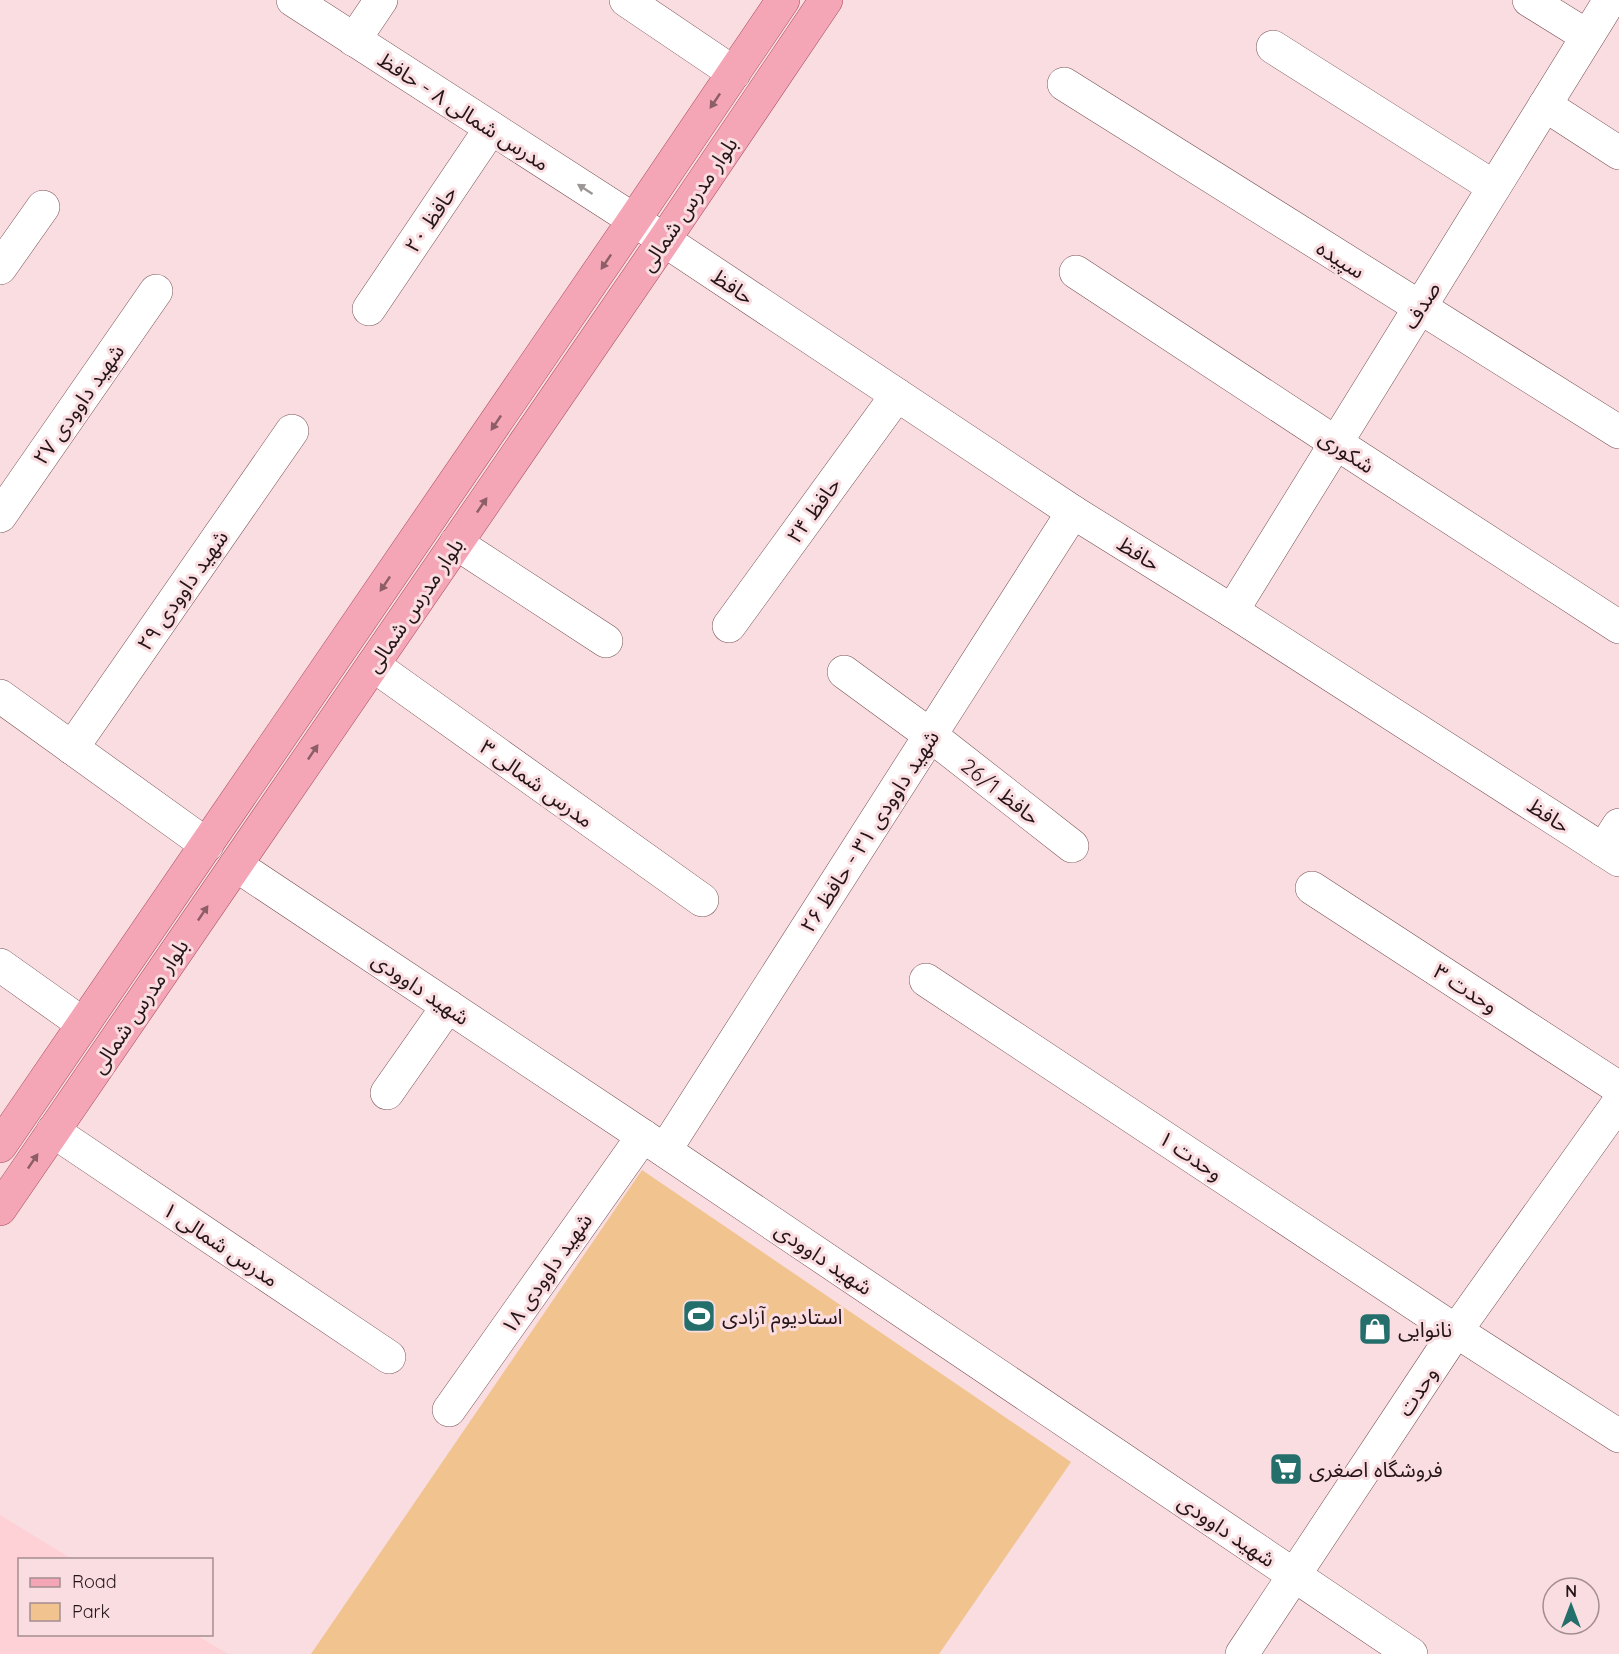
<svg xmlns="http://www.w3.org/2000/svg" width="1619" height="1654" viewBox="0 0 1619 1654" font-family="Quicksand,'Noto Sans Arabic',sans-serif">
  <rect width="100%" height="100%" fill="#f9dde0"/>
  <!-- built -->
  <path fill="#fdd1d6" d="M0,1515L72,1559L20,1560V1634L196,1635L228,1654H0Z"/>
  <!-- green -->
  <path fill="#f1c38e" d="M642,1170L1071,1462L939,1654H311Z"/>
  <g fill="none" stroke-linecap="round" stroke-linejoin="round">
    <!-- minor casing -->
    <g stroke="#795257" stroke-width="34">
      <g id="minor">
        <path d="M293,0L634,220L1073,512L1232,611L1619,860"/>
        <path d="M626,0L734,73"/>
        <path d="M1529,0L1587,36"/>
        <path d="M354,40L381,0"/>
        <path d="M1273,47L1494,187"/>
        <path d="M1064,84L1619,432"/>
        <path d="M1545,105L1619,153"/>
        <path d="M0,268L43,207"/>
        <path d="M1076,272L1336,443L1619,627"/>
        <path d="M369,309L491,128"/>
        <path d="M0,516L156,291"/>
        <path d="M456,543L606,641"/>
        <path d="M1232,611L1610,0"/>
        <path d="M729,626L897,395"/>
        <path d="M373,665L702,900"/>
        <path d="M844,672L930,735L1072,846"/>
        <path d="M0,696L207,845"/>
        <path d="M72,748L292,431"/>
        <path d="M1603,850L1619,825"/>
        <path d="M236,865L643,1136L1411,1654"/>
        <path d="M1312,888L1619,1088"/>
        <path d="M0,965L83,1024"/>
        <path d="M926,980L1456,1331L1619,1436"/>
        <path d="M387,1093L448,1006"/>
        <path d="M53,1131L389,1357"/>
        <path d="M665,1150L1073,512"/>
        <path d="M449,1410L643,1136"/>
        <path d="M1242,1654L1456,1331L1619,1102"/>
      </g>
    </g>
    <!-- major casing -->
    <g stroke="#a84d5f" stroke-width="34">
      <g id="major">
        <path d="M0,1146L634,220L783,0"/>
        <path d="M0,1209L664,240L826,0"/>
      </g>
    </g>
    <!-- minor -->
    <use href="#minor" stroke="#fff" stroke-width="33"/>
    <!-- major -->
    <use href="#major" stroke="#f5a6b6" stroke-width="33"/>
  </g>
  <!-- one-way arrows -->
  <defs><path id="oneway-solid" d="M-6-.8H1V-3.2L6.5 0L1 3.2V.8H-6Z" transform="scale(1.5)"/></defs>
  <g fill="#8d5e67">
    <use href="#oneway-solid" transform="translate(715 101) rotate(124)"/>
    <use href="#oneway-solid" transform="translate(606 262) rotate(124)"/>
    <use href="#oneway-solid" transform="translate(496 423) rotate(124)"/>
    <use href="#oneway-solid" transform="translate(482 505) rotate(-56)"/>
    <use href="#oneway-solid" transform="translate(385 584) rotate(124)"/>
    <use href="#oneway-solid" transform="translate(313 752) rotate(-56)"/>
    <use href="#oneway-solid" transform="translate(203 913) rotate(-56)"/>
    <use href="#oneway-solid" transform="translate(33 1161) rotate(-56)"/>
  </g>
  <use fill="#9d9697" href="#oneway-solid" transform="translate(585 189) rotate(-147)"/>
  <!-- icons -->
  <defs>
    <g id="stadium-square" transform="scale(1.725)"><rect x="-9" y="-9" width="18" height="18" rx="4" fill="#246f6b" stroke="#f9dde0"/><path d="M0-5a6.5 5 0 1 0 0 10a6.5 5 0 1 0 0-10ZM-3.5-1.8h7v3.6h-7Z" fill="#fff"/></g>
    <g id="shop-square" transform="scale(1.725)"><rect x="-9" y="-9" width="18" height="18" rx="4" fill="#246f6b" stroke="#f9dde0"/><path d="M-5-2.5h2.3a2.7 3.5 0 0 1 5.4 0H5L5.5 6h-11ZM-1.5-2.5h3a1.5 2.3 0 0 0-3 0Z" fill="#fff"/></g>
    <g id="supermarket-square" transform="scale(1.725)"><rect x="-9" y="-9" width="18" height="18" rx="4" fill="#246f6b" stroke="#f9dde0"/><path d="M-6-5.5h2.5l.6 2H6L4.5 2H-2.5L-4.4-4H-6ZM-1.5 3.2a1.3 1.3 0 1 0 .1 0ZM3 3.2a1.3 1.3 0 1 0 .1 0Z" fill="#fff"/></g>
  </defs>
  <g fill-rule="evenodd">
    <use href="#stadium-square" x="699" y="1316"/>
    <use href="#shop-square" x="1375" y="1329"/>
    <use href="#supermarket-square" x="1286" y="1469"/>
  </g>
  <g text-anchor="middle" dominant-baseline="central" stroke-width="6" stroke-linejoin="round" paint-order="stroke">
    <!-- street labels -->
    <g font-size="21" fill="#251518" stroke="#f9dde0">
      <text transform="translate(464 111) rotate(33)">مدرس شمالی ۸ - حافظ</text>
      <text transform="translate(688 204) rotate(-56)">بلوار مدرس شمالی</text>
      <text transform="translate(430 219) rotate(-56)">حافظ ۲۰</text>
      <text transform="translate(1341 259) rotate(32)">سپیده</text>
      <text transform="translate(733 286) rotate(34)">حافظ</text>
      <text transform="translate(1421 305) rotate(-58)">صدف</text>
      <text transform="translate(78 404) rotate(-55)">شهید داوودی ۲۷</text>
      <text transform="translate(1347 451) rotate(33)">شکوری</text>
      <text transform="translate(813 510) rotate(-54)">حافظ ۲۴</text>
      <text transform="translate(1139 553) rotate(32)">حافظ</text>
      <text transform="translate(182 590) rotate(-55)">شهید داوودی ۲۹</text>
      <text transform="translate(414 605) rotate(-56)">بلوار مدرس شمالی</text>
      <text transform="translate(537 783) rotate(36)">مدرس شمالی ۳</text>
      <text transform="translate(1001 791) rotate(38)">حافظ 26/1</text>
      <text transform="translate(1549 815) rotate(33)">حافظ</text>
      <text transform="translate(869 831) rotate(-57)">شهید داوودی ۳۱ - حافظ ۲۶</text>
      <text transform="translate(421 988) rotate(34)">شهید داوودی</text>
      <text transform="translate(1466 988) rotate(33)">وحدت ۳</text>
      <text transform="translate(139 1006) rotate(-56)">بلوار مدرس شمالی</text>
      <text transform="translate(1191 1155) rotate(34)">وحدت ۱</text>
      <text transform="translate(221 1244) rotate(34)">مدرس شمالی ۱</text>
      <text transform="translate(824 1258) rotate(34)">شهید داوودی</text>
      <text transform="translate(546 1273) rotate(-55)">شهید داوودی ۱۸</text>
      <text transform="translate(1417 1391) rotate(-57)">وحدت</text>
      <text transform="translate(1227 1530) rotate(34)">شهید داوودی</text>
    </g>
    <!-- poi labels -->
    <g font-size="21" fill="#251518" stroke="#f9dde0" text-anchor="start">
      <text x="722" y="1316">استادیوم آزادی</text>
      <text x="1398" y="1329">نانوایی</text>
      <text x="1309" y="1469">فروشگاه اصغری</text>
    </g>
  </g>
  <!-- legend -->
  <rect x="18" y="1558" width="195" height="78" fill="#f9dde0" stroke="#a48d90" stroke-width="1.5"/>
  <rect x="30" y="1578" width="30" height="9" fill="#f5a6b6" stroke="#a48d90" stroke-width="1.5"/>
  <text x="72" y="1588" font-size="18" fill="#251518">Road</text>
  <rect x="30" y="1603" width="30" height="18" fill="#f1c38e" stroke="#a48d90" stroke-width="1.5"/>
  <text x="72" y="1618" font-size="18" fill="#251518">Park</text>
  <!-- north arrow -->
  <g transform="translate(1571 1606)"><circle r="28" fill="#f9dde0" stroke="#a48d90" stroke-width="1.5"/>
  <path d="M0-4.5L10 22L0 15L-10 22Z" fill="#246f6b"/>
  <text y="-9" font-size="16" font-weight="bold" text-anchor="middle" fill="#251518">N</text>
  </g>
</svg>
